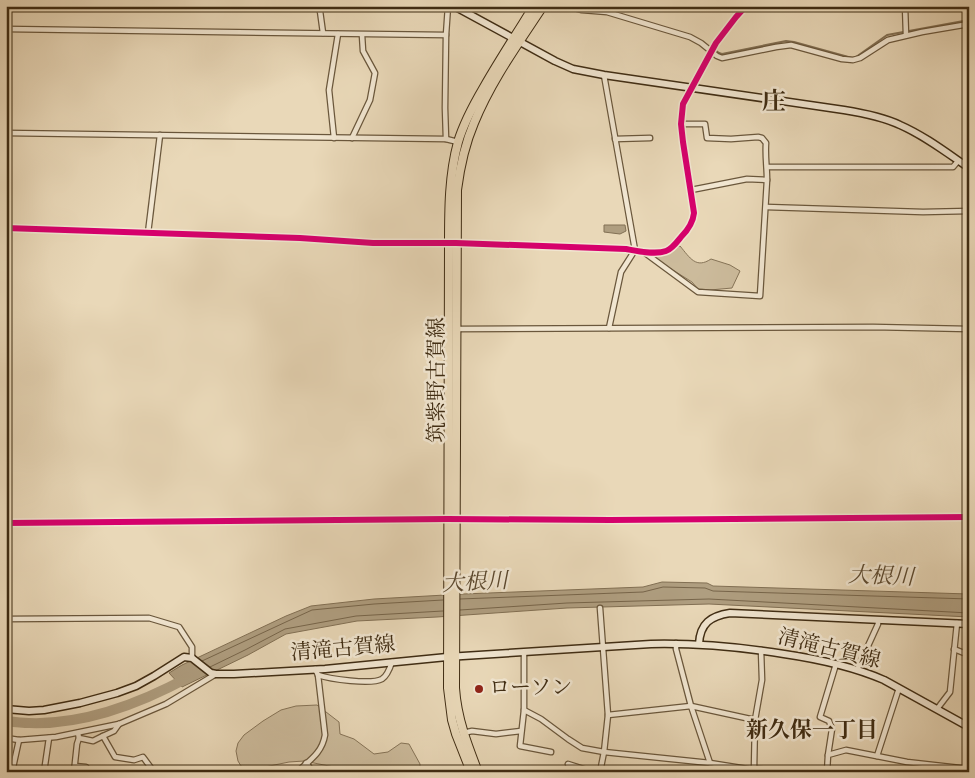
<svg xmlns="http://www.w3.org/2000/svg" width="975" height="778" viewBox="0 0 975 778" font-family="'Sorts Mill Goudy','Noto Serif JP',serif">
  <rect width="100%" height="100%" fill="#e9d8b8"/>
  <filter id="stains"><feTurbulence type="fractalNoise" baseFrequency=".004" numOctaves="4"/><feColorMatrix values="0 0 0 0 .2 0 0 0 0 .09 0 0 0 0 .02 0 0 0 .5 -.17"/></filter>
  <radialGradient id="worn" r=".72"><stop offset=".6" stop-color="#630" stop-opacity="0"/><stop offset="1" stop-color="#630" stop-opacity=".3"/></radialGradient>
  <!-- green -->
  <g fill="#ccbb9c" stroke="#867458">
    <path d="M680,246C690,258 696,269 711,259L730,265L740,271L732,288L710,290L698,289L692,282L652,257V254Z"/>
    <path d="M317,705L339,722L340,734L354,739L374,754L388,752L401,743L409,744L420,764V772H348L334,767L304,761L289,762L255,769L246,768L241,766L238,761L236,751L238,743L244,735L263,721L281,710L296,706Z"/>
  </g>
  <!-- water -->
  <g fill="#af9e80" stroke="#827054">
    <path d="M604,225H625L626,231L620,234L604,232Z"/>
    <path d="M662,582L707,583L713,586L969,594V617L709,604L567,608L437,617L357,621L286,634L248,655L182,687L169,673L182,665L286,616L311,606L374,599L463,594L643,587Z"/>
  </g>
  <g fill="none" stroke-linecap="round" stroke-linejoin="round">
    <!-- shore -->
    <g stroke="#77654a" stroke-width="1">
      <path d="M460,599L643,592L663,587L705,588L713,591L969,599"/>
      <path d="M460,610L567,603L709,599L969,613"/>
      <path d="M202,661L288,621L312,610L374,604L443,600"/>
      <path d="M210,667L245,650L285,629L356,616L443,611"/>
    </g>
    <!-- stream -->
    <path stroke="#827054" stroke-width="2" d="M715,50L719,53L722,54L786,41L794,42L852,58L856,57L887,35L969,20"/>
    <!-- river -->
    <path stroke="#af9e80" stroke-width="10" d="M6,721C14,722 22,723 29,723C84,725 141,703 189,677"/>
    <!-- street casing -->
    <g stroke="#6a573c" stroke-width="7">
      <g id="street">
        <path d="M315,6L320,11L323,33"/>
        <path d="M567,6L582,10L607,12L690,37L701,43L717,56L722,58L776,47L791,45L842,59L853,60L860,58L888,40L922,32L969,24"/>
        <path d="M905,6L906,35"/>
        <path d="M6,29L446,35"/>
        <path d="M604,75L635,250L621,272L609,328"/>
        <path d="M6,133L446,139L458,142"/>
        <path d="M334,138L329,90L338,34"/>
        <path d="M352,138L370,100L375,73L363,51L362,35"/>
        <path d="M446,139L445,108L446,35L448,6"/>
        <path d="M615,139L650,138"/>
        <path d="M767,167H953L958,161"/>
        <path d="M691,190L747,179L767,180"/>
        <path d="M766,207L923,212L969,211"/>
        <path d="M6,228L300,238L373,243H456L626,249C637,251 655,255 666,251C672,249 677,242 681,237C688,230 693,223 694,213L683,142L681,124L683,104L716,43L736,17L746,6"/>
        <path d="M148,233L160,135"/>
        <path d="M645,253L698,292L760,296L767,180C767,167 765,156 766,143L762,138L758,137L731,139L707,138L705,124H681"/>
        <path d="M455,329L873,327L969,329"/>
        <path d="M6,523L448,519L610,520L969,517"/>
        <path d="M6,619L149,618L179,627L192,647V658"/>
        <path d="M676,643V649L691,706L710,763"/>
        <path d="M954,649L969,655"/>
        <path d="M524,652V710L541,719L568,739L582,748L604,752L710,763L754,770L755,720L762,680L761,650"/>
        <path d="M857,670L878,624V620"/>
        <path d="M318,675C330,679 371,685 382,679C387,676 390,668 392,662"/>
        <path d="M937,709L950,692L957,623"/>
        <path d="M524,710L520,746L551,752"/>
        <path d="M608,715L691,706L755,720"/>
        <path d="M78,733L79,738L93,741L103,736L115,757L134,760L143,757L154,772"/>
        <path d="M463,733L472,731L496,734L521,731"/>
        <path d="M103,736L114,731L119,724"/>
        <path d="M6,738L19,740L56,737L119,724L166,704L216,674"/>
        <path d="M828,755L832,729L829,721L820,717L836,664"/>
        <path d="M877,756L899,688"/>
        <path d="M306,763L313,772"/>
        <path d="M568,764L593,772"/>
        <path d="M75,766L86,767L90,772"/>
        <path d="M12,772L19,740"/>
        <path d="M44,772L49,738"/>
        <path d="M74,772L77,744L79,738"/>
        <path d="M297,772C310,760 322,753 325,735L318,675L315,669"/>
        <path d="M600,772L604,752L608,715L600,608"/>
        <path d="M827,772L828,755L846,750L907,762L969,769"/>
      </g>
    </g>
    <!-- secondary casing -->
    <g stroke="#3f2c13" stroke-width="9">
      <g id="secondary">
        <path d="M454,6L555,61L573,69L604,75L844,110C863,113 883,117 900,125C925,136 947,153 969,168"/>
        <path d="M699,644C700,623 711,616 730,613L969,624"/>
        <path d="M6,709L29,711L44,710L80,703L117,693L136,686L154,676L184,657L192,658L211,673L216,674H234L325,669L447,657L651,644C696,643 740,647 784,654C818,659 852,666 884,680L969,727"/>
        <path d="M754,770L789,772"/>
      </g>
    </g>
    <!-- primary casing -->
    <g stroke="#3f2c13" stroke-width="10">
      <g id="primary">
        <path d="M471,772L456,734L452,720L448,688L449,244C449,210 449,175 458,142C464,122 474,104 484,87C500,59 517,33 534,6"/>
        <path d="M478,772C467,744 457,718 455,688L457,190C460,167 465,144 474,123C491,81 518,44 543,6"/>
      </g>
    </g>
    <!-- street -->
    <use href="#street" stroke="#f1e6d1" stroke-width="4.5"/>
    <!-- secondary -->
    <use href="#secondary" stroke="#f1e6d1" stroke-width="6"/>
    <!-- primary -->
    <use href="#primary" stroke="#e9d8b8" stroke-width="8"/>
    <!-- cycleway casing -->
    <g stroke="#f1e6d1" stroke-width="9">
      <g id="cycleway">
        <path d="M6,228L300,238L373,243H456L626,249C637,251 655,255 666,251C672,249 677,242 681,237C688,230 693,223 694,213L683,142L681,124L683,104L716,43L736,17L746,6"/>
        <path d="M6,523L448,519L610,520L969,517"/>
      </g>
    </g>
    <!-- cycleway -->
    <use href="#cycleway" stroke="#d6006c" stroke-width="6"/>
  </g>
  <!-- markers -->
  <circle fill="#8f2418" stroke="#f1e6d1" stroke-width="2" cx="479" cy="689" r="5"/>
  <g text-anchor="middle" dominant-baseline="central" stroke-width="5" stroke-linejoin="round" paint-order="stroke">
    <!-- street labels -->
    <g font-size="21" fill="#3f2c13" stroke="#f1e6d1">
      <text transform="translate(438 380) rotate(-90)">筑紫野古賀線</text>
      <text transform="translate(343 650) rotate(-5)">清滝古賀線</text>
      <text transform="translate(829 650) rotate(14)">清滝古賀線</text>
    </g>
    <!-- poi labels -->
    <g font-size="21" fill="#3f2c13" stroke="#f1e6d1" text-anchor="start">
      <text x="489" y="689">ローソン</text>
    </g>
    <!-- water labels -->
    <g font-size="22" font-style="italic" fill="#5b482e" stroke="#f1e6d1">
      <text transform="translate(881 578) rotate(2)">大根川</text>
      <text transform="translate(475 584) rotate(-3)">大根川</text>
    </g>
    <!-- neighbourhood labels -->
    <g font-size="22" font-weight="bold" fill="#3f2c13" stroke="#f1e6d1">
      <text x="812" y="732">新久保一丁目</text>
    </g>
    <!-- quarter labels -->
    <g font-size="24" font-weight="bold" fill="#3f2c13" stroke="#f1e6d1">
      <text x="774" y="103">庄</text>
    </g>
  </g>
  <!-- margin -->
  <rect width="975" height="778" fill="none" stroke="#e9d8b8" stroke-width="25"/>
  <rect x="8" y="8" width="960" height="763" fill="none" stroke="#3f2c13" stroke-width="2.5"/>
  <rect x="12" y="12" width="950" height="753" fill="none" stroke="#3f2c13"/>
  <rect width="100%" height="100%" filter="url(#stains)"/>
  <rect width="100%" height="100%" fill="url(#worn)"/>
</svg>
